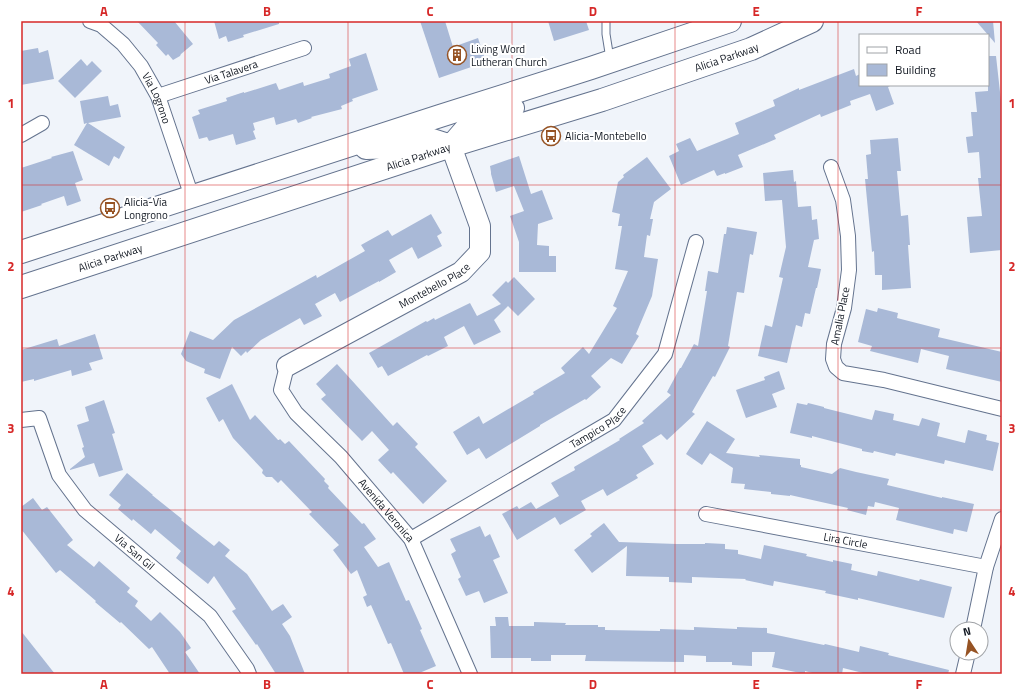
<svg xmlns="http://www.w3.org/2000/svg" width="1023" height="695" viewBox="0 0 1023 695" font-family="'Titillium Web',sans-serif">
  <rect width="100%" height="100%" fill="#f0f4fa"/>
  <!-- building -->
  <g fill="#a9b9d7">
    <path d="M137,21H174L193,44L181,54L180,56L173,60L168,54L166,56L156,45L158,43Z"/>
    <path d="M214,21H279V24L243,35L244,37L228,42L226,36L219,39Z"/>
    <path d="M420,21H445L453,47L478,38L486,62L439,78Z"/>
    <path d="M548,21H586L589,30L554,41Z"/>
    <path d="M976,21H993L995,43Z"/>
    <path d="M38,48L39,53L48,50L54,79L21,85V51Z"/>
    <path d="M366,53L378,90L352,99L353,101L341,106L342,109L311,117L312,118L298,123L296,119L276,125L274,117L253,123L255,130L253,131L256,139L236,145L233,134L209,141L207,137L199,139L192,117L200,114L198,110L227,101L226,98L244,92V93L276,83L279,90L303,82L304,86L330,78L329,74L351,66L349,59Z"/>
    <path d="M988,56H996L1002,110V250L970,253L967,217L982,216L978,178H981L979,152L968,153L966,137L973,136L971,112H977L975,92L988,91Z"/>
    <path d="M81,59L87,66L92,61L102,71L75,98L58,81Z"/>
    <path d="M854,69L856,76L860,74V85H890V86L888,87L894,104L876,111L870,94L850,101L851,105L821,117L820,114L774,135L776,139L738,155L743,167L725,174V173L717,176L714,170L681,185L669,156L679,151L676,144L690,138L697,151L739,134L735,123L775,106L773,100L799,88V90Z"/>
    <path d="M108,96L110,106L118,104L121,117L88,123L125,147L119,159L114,156L109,166L74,145L87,123L84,124L80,101Z"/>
    <path d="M898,138L901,171H897L901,216L908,215L910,245H908L911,288L882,290V275H875L874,251L872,252L865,179H868L866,155L871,154L870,140Z"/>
    <path d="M73,151L83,180L75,183L81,201L67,206L64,196L41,204L42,205L21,212V168L52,158L51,157Z"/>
    <path d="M519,156L531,194L542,190L553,219L538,224L537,245L549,246V256H556V272H519V242L510,216L524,211L514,186L496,192L491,174V172L490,166Z"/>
    <path d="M647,157L671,189L654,202L650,219H653L650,236L647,235L644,257L658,259L652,296L636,334L639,336L622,364L611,358L591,376L601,387L586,400L585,399L540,425V426L486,459L479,448L467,455L453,432L479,416L483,424L534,394L533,392L565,373L561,368L583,347L589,354L617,308L613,306L628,271L615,269L622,226H618L620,214L612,212L618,182L624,177L623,175Z"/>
    <path d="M793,170L794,182L796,181L798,207L811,206L812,220L817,219L819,239L814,240L808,267L821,269L817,288H816L810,314L805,313L802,327L796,325L787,363L758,356L765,325L772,327L783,278L779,277L786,247L782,200L765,201L763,173Z"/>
    <path d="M431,214L442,233L437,236L442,246L418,259L412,247L389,260L396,272L379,282V281L340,302L335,293L315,304L322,316L304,325L300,318L261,340L247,353L246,351L241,356L232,347L220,379L204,373L205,369L186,361L181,354L190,331L213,340L234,320L316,275L317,278L365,251L361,245L388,230L392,236Z"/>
    <path d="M727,227L757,232L753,255L750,254L744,293L737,292L728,346L730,347L715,377L713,376L692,412L695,414L667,440L661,434L642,446L654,464L636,475L638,478L607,496L603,489L581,501L586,510L560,525L555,517L517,540L502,514L517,506L519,509L531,502L536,509L559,496L551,483L575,470L574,467L620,440L619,439L644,423L642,421L671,395L667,392L680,368H681L694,344L698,346L707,291H705L708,271L718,273L724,234H726Z"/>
    <path d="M514,277L535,299L518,316L508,306L494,320L501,332L474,345L464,326L444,337L448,346L428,356L427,355L388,376L382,366L378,368L369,353L426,321L427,322L434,318L435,320L470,303L477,316L501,304L492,295L506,281L508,283Z"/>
    <path d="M878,308L898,313L897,318L940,329L938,337L1002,352V382L946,369L949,356L921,349L918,363L870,351L872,346L858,342L866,309L877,312Z"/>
    <path d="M95,334L103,359L89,363L92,370L72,376L71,370L34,381V379L21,382V350L57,339L59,346Z"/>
    <path d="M337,364L393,426L397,422L418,444L415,447L447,481L423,504L393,472L391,474L378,460L389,450L372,431L362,441L321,399L326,395L316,384Z"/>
    <path d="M779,371L785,389L772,394L777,407L746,418L736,390L765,380L764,377Z"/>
    <path d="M232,384L250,420L255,415L278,440H279L280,439L285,444L289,441L325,479L324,481L329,486L328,488L362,524L364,523L376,539L364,547L378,567L389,562L406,601L409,600L422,629L420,630L436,666L417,674H404L391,643L388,644L371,605L367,607L363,597L367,595L357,570L351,574L333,550L339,545L309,514L312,512L281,480L278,483L272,477H266L262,473L263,470L233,438L223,419L219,422L206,398Z"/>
    <path d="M104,400L115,433L112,434L123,470L99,477L94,463L70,470V469L85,457L82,448L84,447L77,425L89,421L85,407Z"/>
    <path d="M797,403L807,405L808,403L824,407V408L872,420L875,410L894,414L893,420L919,426L922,418L940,423L937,436L965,443L968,430L987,435L986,440L999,443L993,471L945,460L944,464L896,453L895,456L874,451L873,453L862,451V449L812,436V438L790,433Z"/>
    <path d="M707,421L735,439L726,453L760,457L759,455L800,459V465H801V467L832,474L840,468L856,472L889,479L887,485L942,498V497L974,504L967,532L954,529L953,534L896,520L899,508L875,502L874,507L868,506L866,515L847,510L848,508L790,495V496L771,494V492L744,489L745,484L731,483L733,468L710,453L702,465L686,454Z"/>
    <path d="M127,473L153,495H152L182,519L181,520L214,546L219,541L230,550L225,556L247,574L272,611L283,604L292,617L282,624L290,636L305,674H276L257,644L256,645L232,611L236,609L214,576L208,584L176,558L181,551L155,529L151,534L133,519L132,521L118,509L121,505L109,495Z"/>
    <path d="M33,498L42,510L47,507L73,540L67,545L94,567L99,561L130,588L127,592L138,601L135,606L151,621L160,612L180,632L191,648L185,652L200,674H170L152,647L149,649L121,622L120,623L95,602L96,601L60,570L56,573L21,529V507Z"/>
    <path d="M604,523L619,542L677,544H705V543L725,544V549L738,550V554L761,559L764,545L807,554L806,556L833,562V560L852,564L851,570L877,576L878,571L919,581L920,579L952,587L944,618L858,598V600L825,593L826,591L774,581L773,586L745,580L746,579L692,577V583L669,582V577L626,576L627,546L592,573L574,550L592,536L590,534Z"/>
    <path d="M480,526L485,537L490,534L500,557L493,560L508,593L484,603L479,591L466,596L458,579L461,577L451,554L456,551L450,539Z"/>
    <path d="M495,617H508L509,626H534V622L566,623L565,625H598V627H605V630L660,631V629L694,630V627L737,629V627L767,628V633L824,645L825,644L859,652L860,646L889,653L888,655L949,670L948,674H867L843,668L842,674H816L805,671V674L772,667L775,652H752V666L732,665V662H706V656L684,655V662L585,661L586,655H551V661H531V658H491L490,626H496Z"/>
    <path d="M21,631L55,674H21Z"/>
  </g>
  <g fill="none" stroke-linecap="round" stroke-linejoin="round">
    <!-- lane casing -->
    <g stroke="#64738e" stroke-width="9">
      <path id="lane" d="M606,21V34L610,59"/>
    </g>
    <!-- street casing -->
    <g stroke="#64738e" stroke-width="16">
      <g id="street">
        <path id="s1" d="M90,21L101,25L123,44L141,66L158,96L192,197"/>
        <path id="s2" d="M158,96L304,48"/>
        <path d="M21,135L42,123"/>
        <path d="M831,167L843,200L848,236L849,270L844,308L834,344L833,359L836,367L843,373L884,380L1002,409"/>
        <path id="s3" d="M287,366L281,390L296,413L341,457L411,539L470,674"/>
        <path id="s4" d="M21,420L39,418L59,475L85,510L210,616L247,669L249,674"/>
        <path id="s5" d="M706,514L986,567"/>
        <path id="s6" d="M411,539L614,420L665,354L696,242"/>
        <path d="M973,629L986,567L1002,519"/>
        <path d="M963,674L968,653"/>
      </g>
    </g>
    <!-- secondary casing -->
    <g stroke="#64738e" stroke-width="22">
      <g id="secondary">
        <path id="s7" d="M287,366L461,272L480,252V226L451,146"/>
      </g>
    </g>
    <!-- primary casing -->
    <g stroke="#64738e" stroke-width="24">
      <g id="primary">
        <path d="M366,148L395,147L421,139H429L451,146L470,124L513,108"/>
        <path d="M21,252L440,116L591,68L730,21"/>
        <path id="s8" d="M21,287L451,146L602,100L751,49L812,21"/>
      </g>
    </g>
    <!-- lane -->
    <use href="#lane" stroke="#fff" stroke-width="7"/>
    <!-- street -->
    <use href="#street" stroke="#fff" stroke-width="14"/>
    <!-- secondary -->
    <use href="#secondary" stroke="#fff" stroke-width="20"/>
    <!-- primary -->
    <use href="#primary" stroke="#fff" stroke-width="22"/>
  </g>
  <!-- grid -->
  <path fill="none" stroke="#d62828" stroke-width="1" stroke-opacity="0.55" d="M185,21V674M348,21V674M512,21V674M675,21V674M838,21V674M21,185H1002M21,348H1002M21,510H1002"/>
  <!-- icons -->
  <defs>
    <g id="building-ring" transform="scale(1)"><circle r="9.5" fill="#fff" stroke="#965324" stroke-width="1.5"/><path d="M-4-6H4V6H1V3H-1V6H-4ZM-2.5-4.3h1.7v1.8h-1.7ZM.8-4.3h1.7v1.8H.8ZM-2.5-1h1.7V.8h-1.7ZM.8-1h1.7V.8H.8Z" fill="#965324"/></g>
    <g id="bus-ring" transform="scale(1)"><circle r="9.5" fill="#fff" stroke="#965324" stroke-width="1.5"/><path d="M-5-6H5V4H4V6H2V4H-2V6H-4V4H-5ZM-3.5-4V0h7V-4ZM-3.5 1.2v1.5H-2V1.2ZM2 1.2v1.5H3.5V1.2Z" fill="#965324"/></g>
  </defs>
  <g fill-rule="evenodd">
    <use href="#building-ring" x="457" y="55"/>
    <use href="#bus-ring" x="551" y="136"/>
    <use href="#bus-ring" x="110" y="208"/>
  </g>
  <g text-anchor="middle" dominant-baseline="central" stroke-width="4" stroke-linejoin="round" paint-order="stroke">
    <!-- poi labels -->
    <g font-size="11" fill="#121822" stroke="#fff" text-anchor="start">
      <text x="471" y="49">Living Word<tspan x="471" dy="13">Lutheran Church</tspan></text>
      <text x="565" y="136">Alicia-Montebello</text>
      <text x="124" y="202">Alicia-Via<tspan x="124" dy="13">Longrono</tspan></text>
    </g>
    <!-- street labels -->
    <g font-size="11" fill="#121822" stroke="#fff">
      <text stroke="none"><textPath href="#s8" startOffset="742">Alicia Parkway</textPath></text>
      <text stroke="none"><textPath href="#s2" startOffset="77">Via Talavera</textPath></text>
      <text stroke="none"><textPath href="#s1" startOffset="105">Via Logrono</textPath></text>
      <text stroke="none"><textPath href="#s8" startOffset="418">Alicia Parkway</textPath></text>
      <text stroke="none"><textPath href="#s8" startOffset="94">Alicia Parkway</textPath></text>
      <text stroke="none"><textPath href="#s7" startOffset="168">Montebello Place</textPath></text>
      <text transform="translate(840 316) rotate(-79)">Amalia Place</text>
      <text stroke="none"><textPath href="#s6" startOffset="218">Tampico Place</textPath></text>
      <text stroke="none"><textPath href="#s3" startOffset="185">Avenida Veronica</textPath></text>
      <text stroke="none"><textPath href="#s5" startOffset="142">Lira Circle</textPath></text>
      <text stroke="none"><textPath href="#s4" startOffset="187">Via San Gil</textPath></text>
    </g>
  </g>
  <!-- border -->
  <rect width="1023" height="695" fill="none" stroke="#ffffff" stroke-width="44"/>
  <!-- legend -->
  <rect x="859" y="34" width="130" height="52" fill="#ffffff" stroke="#a0a3a7"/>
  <rect x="867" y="47" width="20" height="6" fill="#ffffff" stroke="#a0a3a7"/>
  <text x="895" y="54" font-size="12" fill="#121822">Road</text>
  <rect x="867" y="64" width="20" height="12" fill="#a9b9d7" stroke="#a0a3a7"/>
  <text x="895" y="74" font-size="12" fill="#121822">Building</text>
  <!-- north arrow -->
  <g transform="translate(969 641) rotate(348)"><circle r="19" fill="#ffffff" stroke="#a0a3a7"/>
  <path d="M0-3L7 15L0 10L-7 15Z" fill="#965324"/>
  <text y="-6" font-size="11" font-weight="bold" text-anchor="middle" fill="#121822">N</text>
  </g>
  <rect x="22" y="22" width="979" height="651" fill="none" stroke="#d62828" stroke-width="1.5"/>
  <g font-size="13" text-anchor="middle" font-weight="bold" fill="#d62828">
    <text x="104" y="16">A</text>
    <text x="267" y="16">B</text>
    <text x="430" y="16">C</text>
    <text x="593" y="16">D</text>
    <text x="756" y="16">E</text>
    <text x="919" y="16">F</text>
    <text x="11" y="108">1</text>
    <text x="1012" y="108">1</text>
    <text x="11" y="271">2</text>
    <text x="1012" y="271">2</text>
    <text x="11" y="433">3</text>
    <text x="1012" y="433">3</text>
    <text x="11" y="596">4</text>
    <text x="1012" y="596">4</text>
    <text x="104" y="689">A</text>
    <text x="267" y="689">B</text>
    <text x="430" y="689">C</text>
    <text x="593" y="689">D</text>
    <text x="756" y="689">E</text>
    <text x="919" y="689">F</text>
  </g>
</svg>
